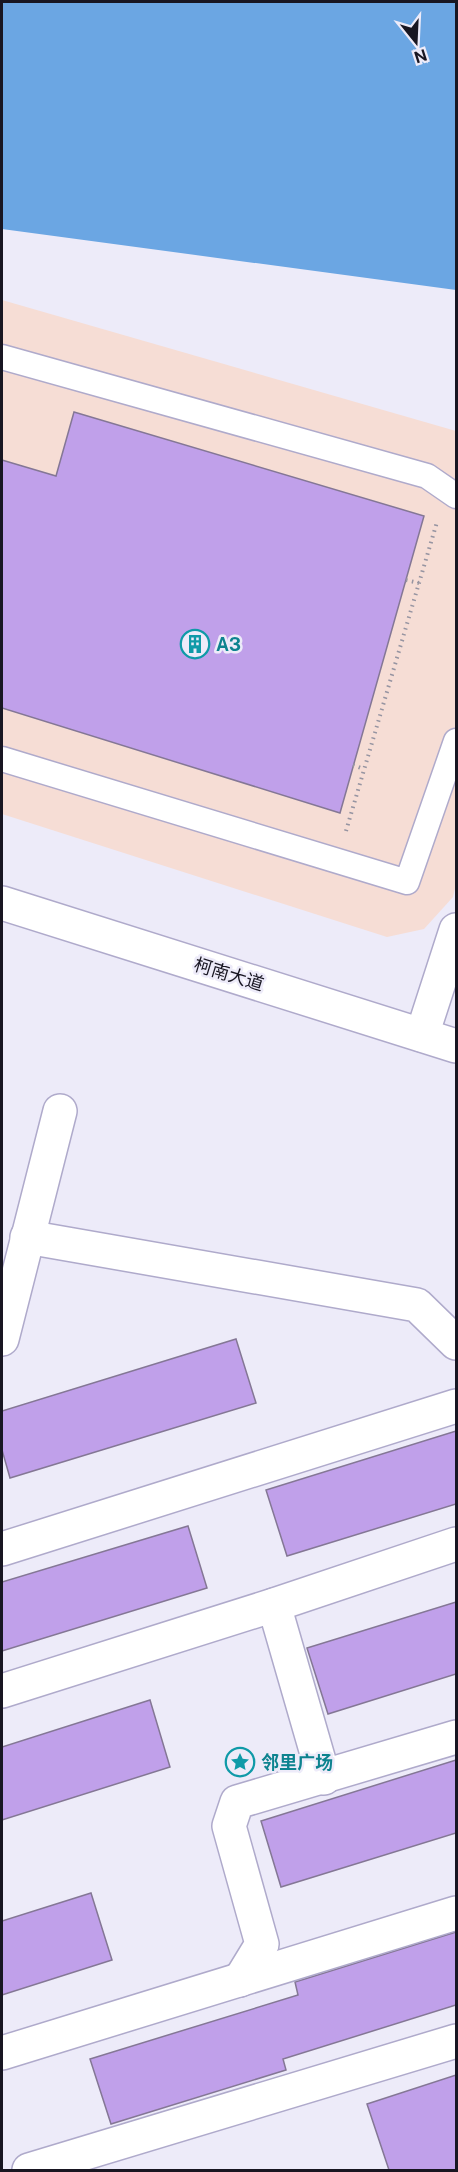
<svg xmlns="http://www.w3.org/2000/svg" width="458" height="2172" viewBox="0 0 458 2172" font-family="'Public Sans','Noto Sans SC',sans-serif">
  <rect width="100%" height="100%" fill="#edebf9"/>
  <!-- commercial -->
  <path fill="#f6ddd5" d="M2,300L456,431V884L453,897L424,929L387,937L2,814Z"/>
  <!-- water -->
  <path fill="#6ba6e3" d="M2,2H456V290L2,229Z"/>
  <!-- building -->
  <g fill="#c0a0ea" stroke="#847795" stroke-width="1.5">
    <path d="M74,412L424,516L340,813L2,708V460L56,476Z"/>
    <path d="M236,1339L256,1403L10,1478L2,1450V1411Z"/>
    <path d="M456,1431V1504L287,1556L266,1490Z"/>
    <path d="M188,1526L207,1588L2,1651V1582Z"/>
    <path d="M456,1602V1674L328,1714L307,1648Z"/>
    <path d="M150,1700L170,1767L2,1820V1747Z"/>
    <path d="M456,1760V1833L281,1887L261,1821Z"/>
    <path d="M91,1893L112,1960L2,1995V1921Z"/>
    <path d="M456,1932V2005L283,2059L286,2070L111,2124L90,2059L298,1995L295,1982Z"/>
    <path d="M456,2075V2170H389L367,2104Z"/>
  </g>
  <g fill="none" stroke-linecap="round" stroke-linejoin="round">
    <!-- lane casing -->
    <g stroke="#afaacb" stroke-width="27">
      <g id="lane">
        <path d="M2,357L427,476L456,496"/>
        <path d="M2,759L407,882L456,741"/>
      </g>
    </g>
    <!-- street casing -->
    <g stroke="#afaacb" stroke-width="36">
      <g id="street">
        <path d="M422,1035L456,930"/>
        <path d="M27,1237L417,1305L456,1343"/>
        <path d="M2,1339L60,1111"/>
        <path d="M2,1549L456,1406"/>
        <path d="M274,1605L324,1778"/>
        <path d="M2,1691L274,1605L456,1544"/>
        <path d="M240,1980L262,1944L229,1826L237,1802L456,1737"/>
        <path d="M2,2053L456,1913"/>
        <path d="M29,2170L456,2041"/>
      </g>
    </g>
    <!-- secondary casing -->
    <g stroke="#afaacb" stroke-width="36">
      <path id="secondary" d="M2,903L456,1046"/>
    </g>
    <!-- path -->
    <g stroke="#9694a1" stroke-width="4" stroke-dasharray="1.5 4.5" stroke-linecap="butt">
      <path d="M406,580L419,583"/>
      <path d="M353,765L364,769"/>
      <path d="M346,831L437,522"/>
    </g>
    <!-- lane -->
    <use href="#lane" stroke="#fff" stroke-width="24"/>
    <!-- street -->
    <use href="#street" stroke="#fff" stroke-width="33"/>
    <!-- secondary -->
    <use href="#secondary" stroke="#fff" stroke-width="33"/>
  </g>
  <!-- icons -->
  <defs>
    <g id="building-ring" transform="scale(1.5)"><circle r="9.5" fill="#edebf9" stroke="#0f9aa8" stroke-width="1.5"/><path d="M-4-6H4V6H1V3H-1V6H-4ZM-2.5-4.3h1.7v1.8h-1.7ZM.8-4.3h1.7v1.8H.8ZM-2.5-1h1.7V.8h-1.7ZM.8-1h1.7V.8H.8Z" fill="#0f9aa8"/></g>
    <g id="sight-ring" transform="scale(1.5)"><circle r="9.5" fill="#edebf9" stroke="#0f9aa8" stroke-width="1.5"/><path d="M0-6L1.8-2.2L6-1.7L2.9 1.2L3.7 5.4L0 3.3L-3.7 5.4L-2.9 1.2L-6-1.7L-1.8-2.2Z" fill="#0f9aa8"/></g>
  </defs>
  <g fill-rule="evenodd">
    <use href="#building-ring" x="195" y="644"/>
    <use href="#sight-ring" x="240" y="1762"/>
  </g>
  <g text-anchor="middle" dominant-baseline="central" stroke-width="5" stroke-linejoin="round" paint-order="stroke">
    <!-- culture labels -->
    <g font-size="18" font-weight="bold" fill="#0d838f" stroke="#edebf9" text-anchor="start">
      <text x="216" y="644">A3</text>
      <text x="261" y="1762">邻里广场</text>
    </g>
    <!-- street labels -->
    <g font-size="18" fill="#181622" stroke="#edebf9">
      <text transform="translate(229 974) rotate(17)">柯南大道</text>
    </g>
  </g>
  <!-- border -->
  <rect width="458" height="2172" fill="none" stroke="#181622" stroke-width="6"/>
  <!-- north arrow -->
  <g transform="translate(416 42) rotate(162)" stroke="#edebf9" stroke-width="4.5" paint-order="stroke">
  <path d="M0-4.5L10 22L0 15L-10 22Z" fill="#181622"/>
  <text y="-9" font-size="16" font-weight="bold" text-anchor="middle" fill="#181622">N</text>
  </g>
</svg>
